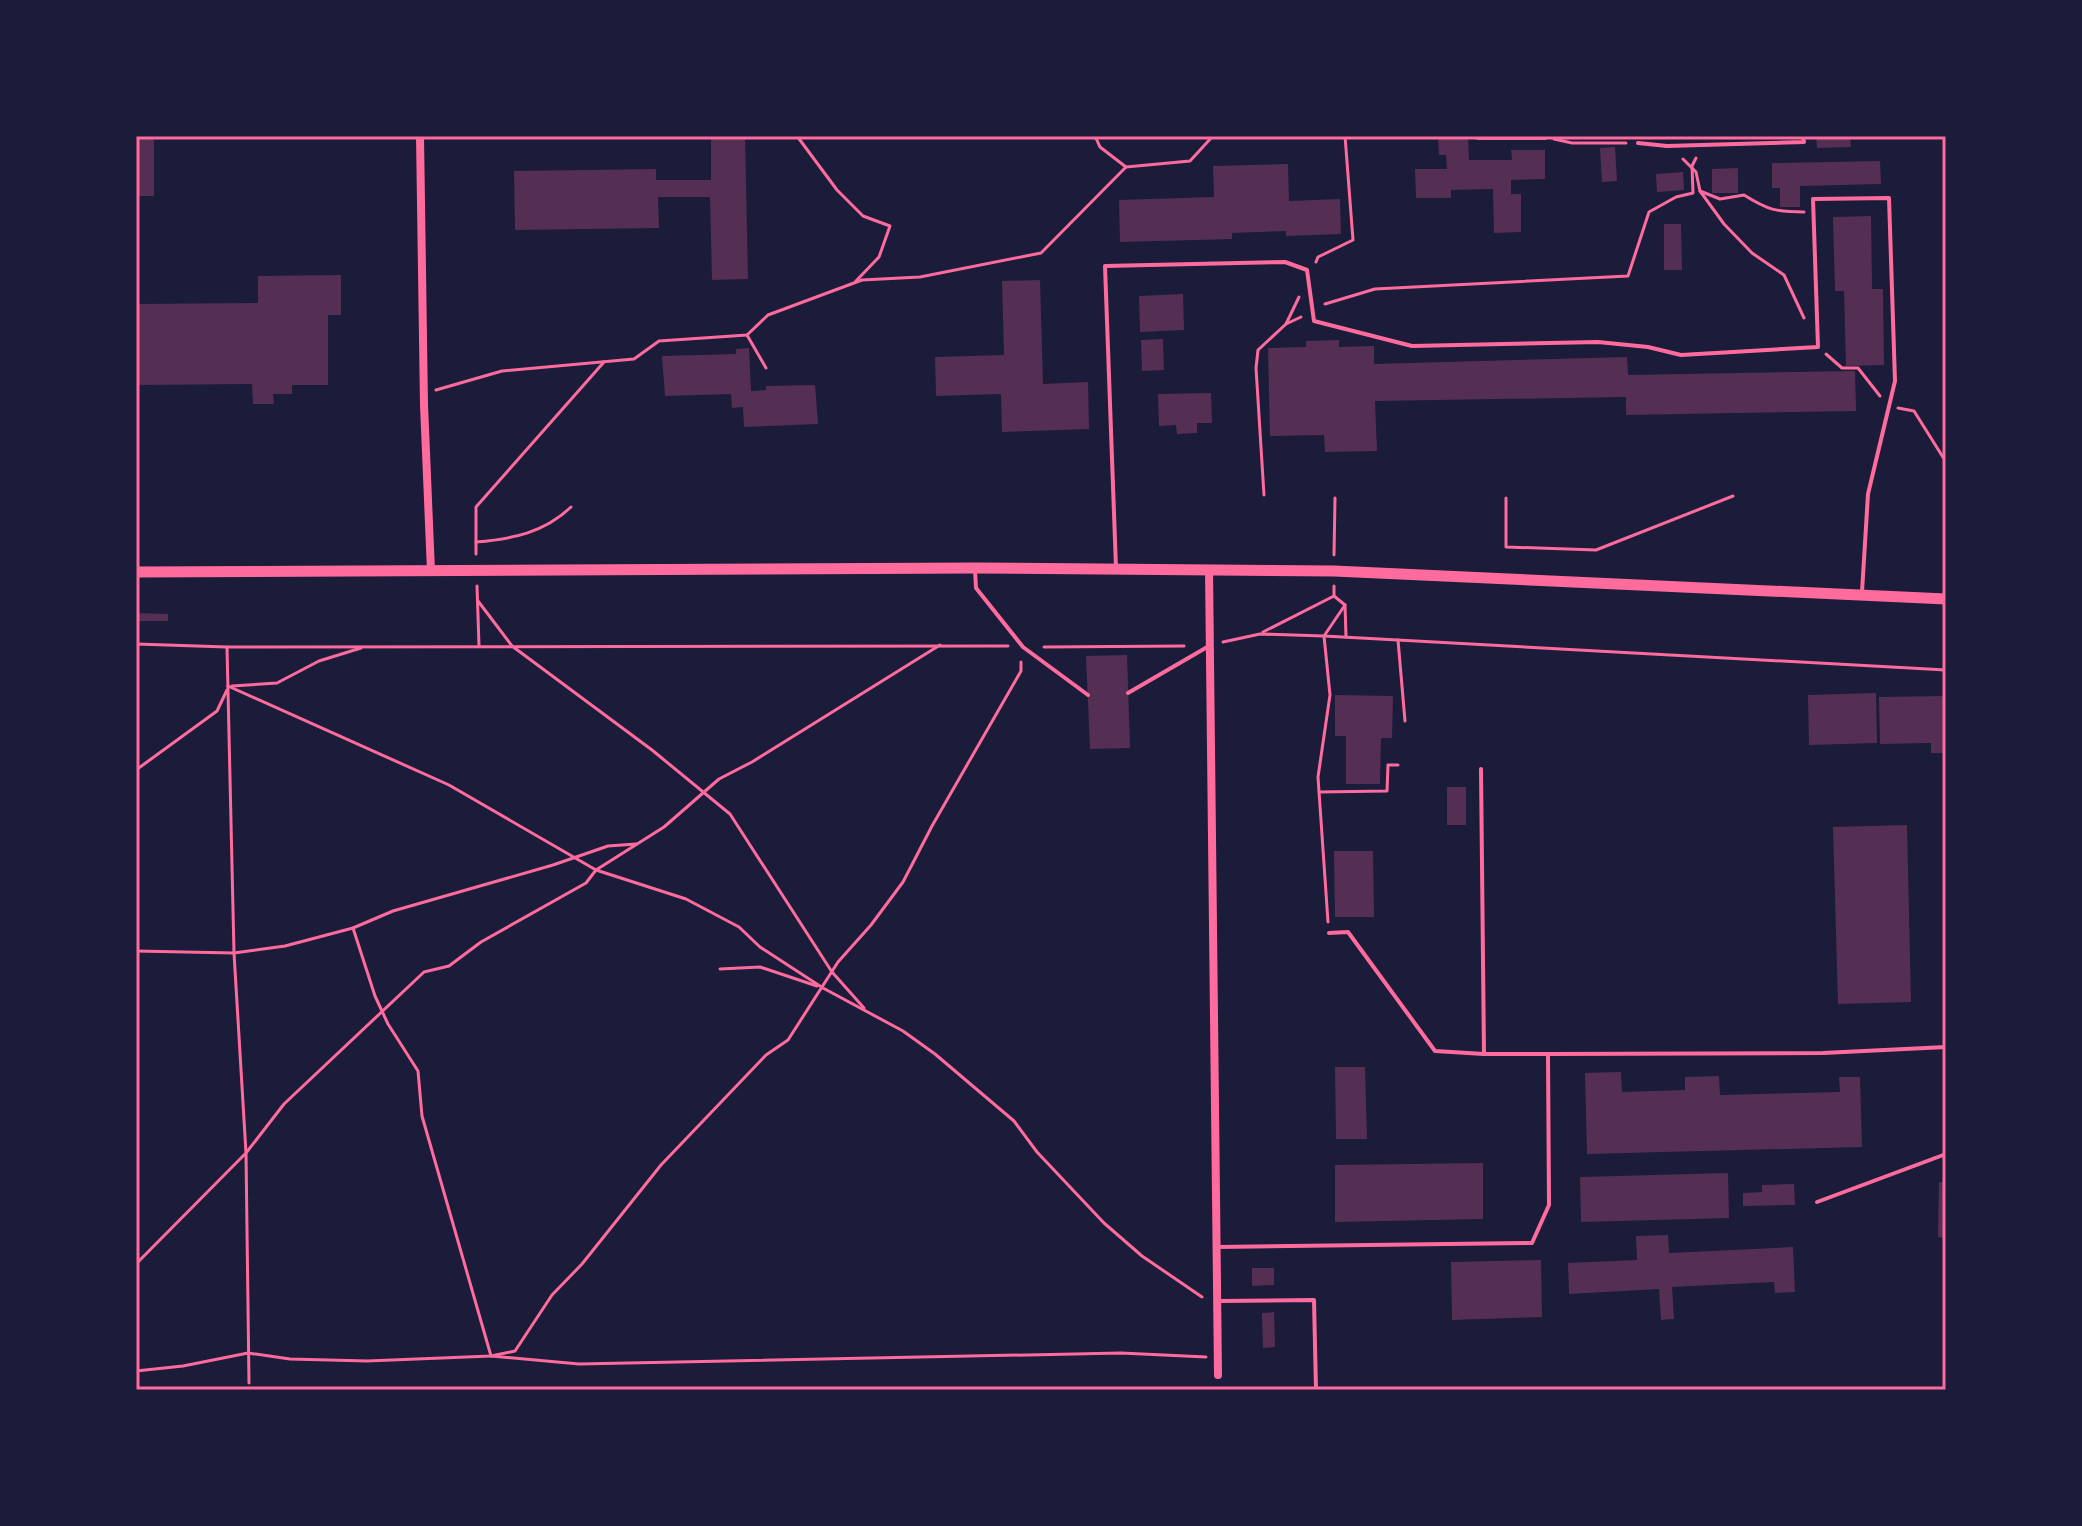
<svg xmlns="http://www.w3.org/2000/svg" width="2082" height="1526" viewBox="0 0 2082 1526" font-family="'Open Sans',sans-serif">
  <rect width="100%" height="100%" fill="#1b1b3a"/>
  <!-- building -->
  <g fill="#542f53">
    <rect x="136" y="136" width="18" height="60"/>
    <path d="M711,136H745L748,279L712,280L710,197H658L659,228L515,230L514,171L656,169V180H711Z"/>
    <path d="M1438,136H1468L1469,160H1512L1511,150H1545V179L1511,180V194H1521V232L1494,233L1493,189L1451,190V198H1416L1415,169H1447L1446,155H1439Z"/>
    <path d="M1816,136H1850L1851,147L1817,148Z"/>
    <path d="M1615,147L1617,181L1602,182L1600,148Z"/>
    <path d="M1880,161L1881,184L1800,186V207H1780V188H1772V163Z"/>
    <path d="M1288,164L1289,201L1340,199L1341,234L1286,236V231L1232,233V239L1120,242L1119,200L1214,197L1213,166Z"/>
    <path d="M1738,168V193H1712V169Z"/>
    <path d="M1683,172L1684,190L1657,192L1656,174Z"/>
    <path d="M1871,216L1872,289H1883L1884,365L1846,366L1844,291H1835L1833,217Z"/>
    <path d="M1664,224H1681L1682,270H1664Z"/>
    <path d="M341,275V315H328V385H292V394H273L274,404H253L252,384L136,385V304L258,303V276Z"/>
    <path d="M1040,280L1043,384L1088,382L1089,429L1002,432L1001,394L936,396L935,357L1004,355L1002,281Z"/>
    <path d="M1183,294L1184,330L1140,332L1139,296Z"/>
    <path d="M1163,339L1164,370L1142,371L1141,340Z"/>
    <path d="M1339,340V347L1374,346V364L1627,357L1628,375L1855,371L1856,411L1626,415V397L1375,401L1377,451L1325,452L1324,435L1270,436L1268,348L1306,347V341Z"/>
    <path d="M749,348L751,391L766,390V386L815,385L818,424L744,427L743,407L732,408L731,394L665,396L662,356L736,354V349Z"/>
    <path d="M1211,393L1212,423H1197V433L1177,434L1176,425L1159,426L1158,394Z"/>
    <path d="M136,613L168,614V621H136Z"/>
    <path d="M1127,655L1130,748L1090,749L1086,656Z"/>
    <path d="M1876,693L1877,743L1809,745L1808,695Z"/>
    <path d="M1335,695L1393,696L1392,738H1381L1380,784H1346V736H1335Z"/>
    <path d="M1945,696L1946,753H1931V743L1880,744L1879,697Z"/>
    <rect x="1447" y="787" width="19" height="38"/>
    <path d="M1907,825L1911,1002L1838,1004L1833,827Z"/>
    <path d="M1334,851H1373L1374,917H1335Z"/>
    <path d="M1335,1067H1365L1367,1139H1336Z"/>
    <path d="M1621,1072L1622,1092L1685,1090V1077L1719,1076L1720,1095L1840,1092L1839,1077H1860L1862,1147L1587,1154L1585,1073Z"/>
    <path d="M1483,1163V1219L1335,1222V1165Z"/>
    <path d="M1728,1173L1729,1218L1581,1222L1580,1177Z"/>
    <path d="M1939,1182L1946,1183V1238L1938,1237Z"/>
    <path d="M1794,1184L1795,1205L1743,1206V1193L1762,1192V1185Z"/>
    <path d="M1668,1235L1669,1253L1793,1247L1795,1292L1775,1293L1774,1282L1672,1287L1674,1319L1661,1320L1659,1289L1569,1294L1568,1263L1637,1260L1636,1236Z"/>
    <path d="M1541,1260L1542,1317L1452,1320L1451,1262Z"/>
    <path d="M1252,1268H1274V1285L1252,1286Z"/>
    <path d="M1274,1312L1275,1347L1263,1348L1262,1313Z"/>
  </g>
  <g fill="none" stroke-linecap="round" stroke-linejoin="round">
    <!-- path -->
    <g stroke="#ff6b9d" stroke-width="3">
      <path d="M797,136L837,190L863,216L890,226L879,257L856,281"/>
      <path d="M1095,136L1100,147L1126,167"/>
      <path d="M1554,139L1572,143H1626"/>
      <path d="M1683,159L1696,172L1700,191L1720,199L1744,195C1768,210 1776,212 1804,212"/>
      <path d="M1700,191L1724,224L1752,253L1784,275L1804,318"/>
      <path d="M1316,262L1318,257L1353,240L1345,136"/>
      <path d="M1325,304L1375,289L1628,276L1649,212L1676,197L1693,193L1692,166L1696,158"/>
      <path d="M1286,324L1301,317"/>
      <path d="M747,335L766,368"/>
      <path d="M1826,354L1842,368H1858L1880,396"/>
      <path d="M436,390L502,371L634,359L659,341L747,335L768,315L862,280L920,277L1041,253L1126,167L1190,161L1212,137L1220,136"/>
      <path d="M1898,408L1914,411L1946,462"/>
      <path d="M1264,495L1256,368L1258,350L1286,324L1299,297"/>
      <path d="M1506,498V547L1596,550L1733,496"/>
      <path d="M476,542C512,539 544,533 571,507"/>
      <path d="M476,554V507L604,362"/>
      <path d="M1334,555L1335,498"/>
      <path d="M477,586L479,646"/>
      <path d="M478,601L512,646L652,750L730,814L832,972L864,1008"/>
      <path d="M1345,605L1346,637"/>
      <path d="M1263,632L1334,596"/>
      <path d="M1398,640L1405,721"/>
      <path d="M1223,642L1260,634L1324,636L1946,670"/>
      <path d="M136,644L227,647L1008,646"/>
      <path d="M227,647L234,953L246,1153L249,1383"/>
      <path d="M1044,647L1184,646"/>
      <path d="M228,686L449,785L596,870L686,899L739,927L760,947L823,988L903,1031L935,1054L1014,1121L1037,1152L1104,1223L1142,1256L1202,1297"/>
      <path d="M232,686L277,683L319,661L361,648"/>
      <path d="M136,770L217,711L227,690"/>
      <path d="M1319,792L1387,791L1388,765H1398"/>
      <path d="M1328,922L1318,777L1330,695L1324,636L1345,605L1334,596V586"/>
      <path d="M353,928L375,996L388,1024L418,1071L422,1116L491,1356L579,1364L1121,1353L1206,1357"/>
      <path d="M136,951L234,953L285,946L353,928L393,911L553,865L608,846L636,844"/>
      <path d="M720,969L760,967L817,986"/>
      <path d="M136,1264L246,1153L284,1104L424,972L449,966L481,942L586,883L596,870L664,827L719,779L752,762L940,645"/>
      <path d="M136,1371L183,1366L248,1353L290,1359L367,1361L491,1356L515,1351L552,1295L582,1264L661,1165L766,1055L788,1040L838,962L871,925L903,882L932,826L1021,671V662"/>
    </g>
    <!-- service -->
    <g stroke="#ff6b9d" stroke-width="4">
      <path d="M1478,136V138H1545"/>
      <path d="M1638,143L1667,146L1804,142L1803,136"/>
      <path d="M1116,568L1105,266L1285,262L1307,270L1314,321L1412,346L1598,342L1648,347L1681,355L1818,347L1813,199L1889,198L1895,381L1868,494L1862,592"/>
      <path d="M975,570L976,588L1023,647L1088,695"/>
      <path d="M1128,693L1209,646"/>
      <path d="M1481,769L1484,1054"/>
      <path d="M1549,1054L1823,1053L1946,1047"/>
      <path d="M1817,1202L1946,1154"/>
      <path d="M1217,1247L1532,1243L1549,1205L1548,1054H1484L1435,1051L1348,932L1329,933"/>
      <path d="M1220,1301L1314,1300L1316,1390"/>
    </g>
    <!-- minor -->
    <g stroke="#ff6b9d" stroke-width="8">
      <path d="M420,136L424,405L431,571"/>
      <path d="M1209,569L1218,1375"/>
    </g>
    <!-- secondary -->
    <path stroke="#ff6b9d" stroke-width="11" d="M136,572L975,568L1334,571L1946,599"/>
  </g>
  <!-- border -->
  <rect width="2082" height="1526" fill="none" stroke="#1b1b3a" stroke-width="276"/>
  <rect x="138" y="138" width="1806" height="1250" fill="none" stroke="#ff6b9d" stroke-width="3"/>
</svg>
